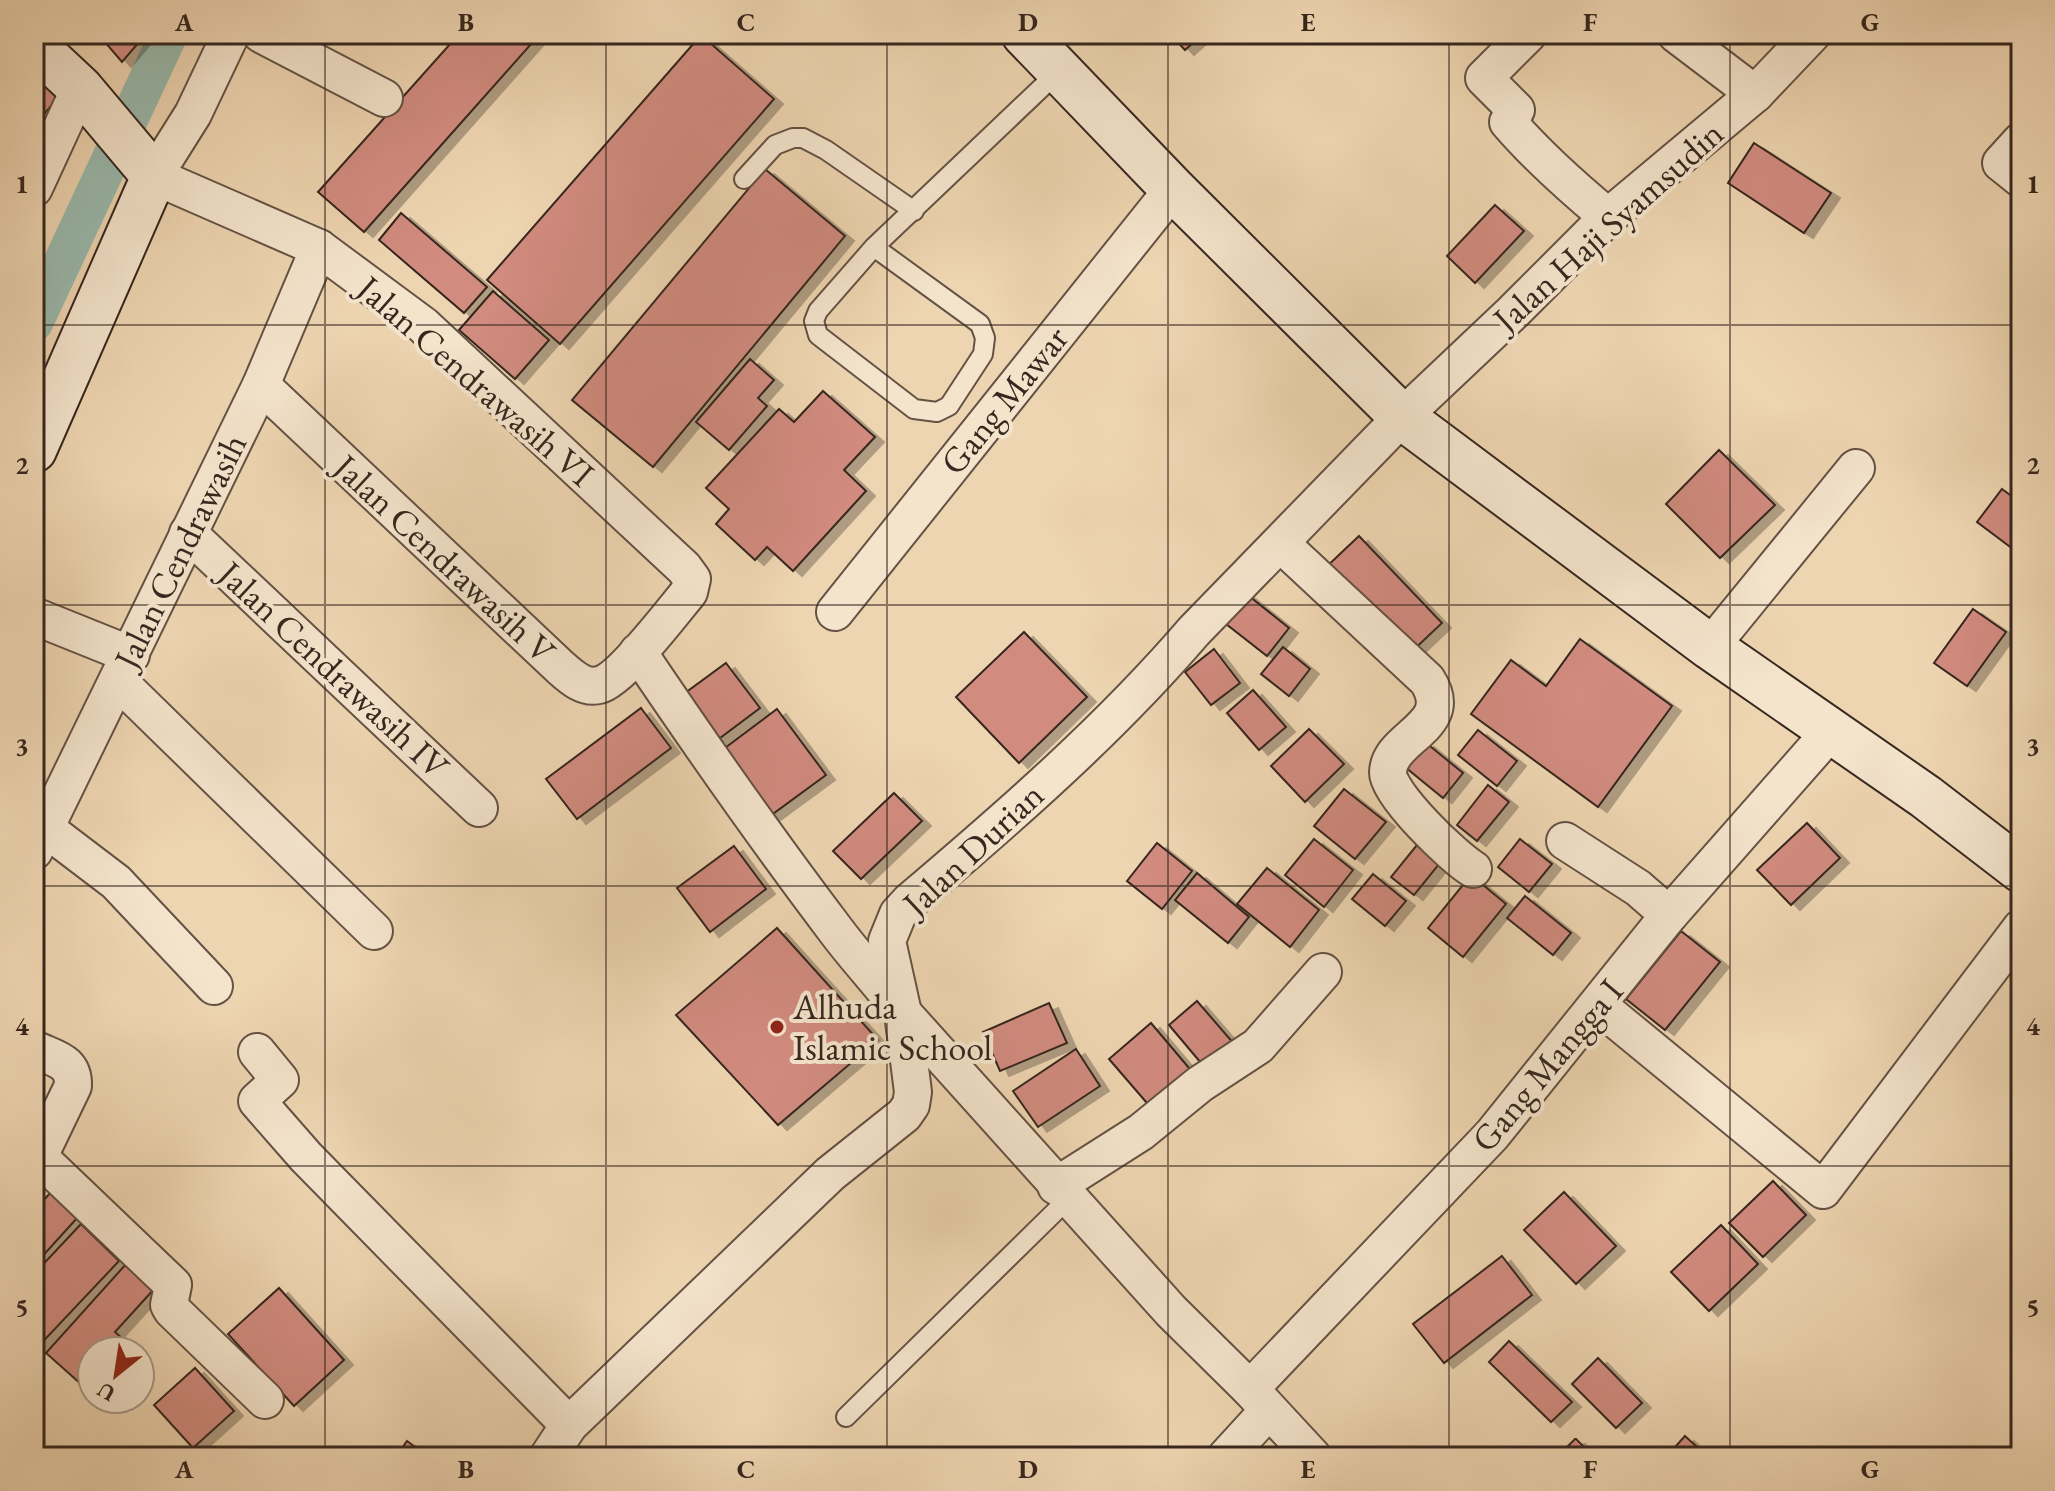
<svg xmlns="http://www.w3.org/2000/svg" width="2055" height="1491" viewBox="0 0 2055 1491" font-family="'EB Garamond',serif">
  <defs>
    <filter id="shadow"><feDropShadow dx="9" dy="5" stdDeviation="0" flood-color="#0004"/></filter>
  </defs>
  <rect width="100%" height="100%" fill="#eed5b1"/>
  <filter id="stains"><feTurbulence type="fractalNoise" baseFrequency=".0025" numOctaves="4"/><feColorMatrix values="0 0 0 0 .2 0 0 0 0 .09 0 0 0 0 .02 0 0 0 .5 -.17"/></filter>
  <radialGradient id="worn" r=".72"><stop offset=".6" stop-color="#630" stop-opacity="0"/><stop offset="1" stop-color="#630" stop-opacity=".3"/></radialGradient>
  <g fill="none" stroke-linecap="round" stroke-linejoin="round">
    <!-- canal -->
    <path stroke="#99b9ac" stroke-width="38" d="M34,323L169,34"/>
  </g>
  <!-- building -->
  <g fill="#d18b7f" stroke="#36271f" stroke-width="2" filter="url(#shadow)">
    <path d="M98,34H146L122,62Z"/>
    <path d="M459,34H540L364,232L318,192Z"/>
    <path d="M1170,34H1203L1185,50Z"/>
    <path d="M701,35L774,99L560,344L487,280Z"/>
    <path d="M34,61L66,89L45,113L34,103Z"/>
    <path d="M1754,143L1831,193L1804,233L1728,183Z"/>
    <path d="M765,169L845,236L653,467L572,400Z"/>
    <path d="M1495,205L1524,231L1475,283L1447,256Z"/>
    <path d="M401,213L487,287L464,313L379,240Z"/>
    <path d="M493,291L549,340L515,379L459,330Z"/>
    <path d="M750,359L774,380L758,398L767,406L729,450L696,422Z"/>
    <path d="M823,391L875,437L844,470L866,491L793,571L767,547L755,560L716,524L729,509L706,488L779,409L794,422Z"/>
    <path d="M1719,450L1775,505L1720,558L1666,504Z"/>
    <path d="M2002,489L2021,503V555L1977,522Z"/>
    <path d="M1359,536L1442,623L1407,656L1323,570Z"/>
    <path d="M1244,592L1289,628L1267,656L1221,620Z"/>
    <path d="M1973,609L2006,632L1967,686L1934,663Z"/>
    <path d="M1024,632L1087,697L1019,763L956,697Z"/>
    <path d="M1580,639L1672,706L1598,807L1471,714L1511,660L1546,686Z"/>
    <path d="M1283,647L1310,669L1289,696L1261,674Z"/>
    <path d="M1214,649L1240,683L1211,705L1185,672Z"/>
    <path d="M726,663L760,708L716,741L681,696Z"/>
    <path d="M1253,690L1286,727L1259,750L1227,713Z"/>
    <path d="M641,708L671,748L577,819L546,779Z"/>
    <path d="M777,709L826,775L770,816L721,751Z"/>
    <path d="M1309,729L1344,764L1305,802L1271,766Z"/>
    <path d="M1478,730L1517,761L1497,786L1458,755Z"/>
    <path d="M1425,742L1463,773L1443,798L1405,767Z"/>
    <path d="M1488,785L1509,802L1477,841L1457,825Z"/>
    <path d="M1344,789L1386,822L1355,859L1314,826Z"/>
    <path d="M894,793L922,821L861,879L833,851Z"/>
    <path d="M1807,823L1840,858L1791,905L1757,870Z"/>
    <path d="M1314,839L1353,870L1324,907L1285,875Z"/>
    <path d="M1520,839L1552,864L1529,892L1498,867Z"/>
    <path d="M1157,843L1192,871L1162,909L1127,881Z"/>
    <path d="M1417,845L1440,863L1414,895L1391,877Z"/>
    <path d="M734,846L766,889L710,932L677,888Z"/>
    <path d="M1267,868L1319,910L1290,947L1237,904Z"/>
    <path d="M1197,873L1249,917L1228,943L1175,900Z"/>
    <path d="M1373,874L1406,901L1385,926L1352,899Z"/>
    <path d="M1471,875L1506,904L1463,957L1428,928Z"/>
    <path d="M1525,896L1571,933L1553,955L1507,918Z"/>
    <path d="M777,928L878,1040L778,1125L676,1015Z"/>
    <path d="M1681,931L1720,962L1665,1030L1626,999Z"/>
    <path d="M1197,1001L1241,1052L1212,1076L1169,1025Z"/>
    <path d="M1049,1003L1067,1043L1000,1071L983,1032Z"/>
    <path d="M1151,1023L1200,1081L1159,1117L1109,1059Z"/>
    <path d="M1076,1049L1100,1086L1038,1127L1013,1091Z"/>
    <path d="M1773,1181L1806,1215L1763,1257L1729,1223Z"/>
    <path d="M51,1192L78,1217L39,1260L34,1255V1211Z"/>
    <path d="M1564,1192L1616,1246L1576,1284L1524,1230Z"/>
    <path d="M81,1224L119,1261L34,1351V1274Z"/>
    <path d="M1721,1225L1758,1264L1709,1311L1671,1272Z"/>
    <path d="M1502,1256L1532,1295L1444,1363L1413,1324Z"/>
    <path d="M127,1263L155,1288L115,1332L133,1348L130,1351H92L91,1393L46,1353Z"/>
    <path d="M279,1288L344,1360L294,1406L228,1334Z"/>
    <path d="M1509,1341L1572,1402L1551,1422L1489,1362Z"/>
    <path d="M1598,1358L1642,1403L1616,1428L1572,1384Z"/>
    <path d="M195,1368L234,1411L193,1448L154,1405Z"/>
    <path d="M1685,1436L1708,1457H1666Z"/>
    <path d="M1575,1439H1576L1594,1457H1557Z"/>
    <path d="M407,1441L429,1457H396Z"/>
  </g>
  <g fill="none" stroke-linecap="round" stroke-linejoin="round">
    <!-- lane casing -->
    <g stroke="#645244" stroke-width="22">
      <g id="lane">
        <path d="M744,179L775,145L793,138H803L826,150L914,211"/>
        <path d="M874,247L980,324L985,338L983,354L949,406L937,412L914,409L818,335L814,321L818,311L874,247L1058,72"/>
        <path d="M846,1417L1068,1199"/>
      </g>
    </g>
    <!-- street casing -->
    <g stroke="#645244" stroke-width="40">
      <g id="street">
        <path d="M231,34L193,114L154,176L319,248L423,325L684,568L692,579L689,592C673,611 621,680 599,685C584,689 571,677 561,668L261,385"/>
        <path d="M261,34L384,98"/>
        <path d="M1528,34L1484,78L1516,110L1508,122C1538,157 1572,187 1608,217"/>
        <path d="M1676,34L1755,94"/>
        <path d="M2021,141L2001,163L2021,179"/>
        <path d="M34,188L80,88"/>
        <path d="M188,533L479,808"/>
        <path d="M1280,543L1427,680C1458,727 1388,736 1388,773C1388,794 1454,858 1473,869"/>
        <path d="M835,612L1173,189"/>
        <path d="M34,616L131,655"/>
        <path d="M1710,647L1856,468"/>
        <path d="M638,652C702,747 768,841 837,932C858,960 882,985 903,1013L1171,1311L1250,1389L1313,1457"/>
        <path d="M118,681L374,931"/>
        <path d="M45,828L116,882L214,986"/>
        <path d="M1565,841L1638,888L1669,915"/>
        <path d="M34,851L261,385L319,248"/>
        <path d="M1598,1005L1823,1190L2021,928"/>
        <path d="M34,1049C54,1059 74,1060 73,1086L34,1167"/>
        <path d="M257,1052L280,1080L257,1101L306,1157L569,1425"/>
        <path d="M39,1157L173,1285L169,1305L172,1310L265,1400"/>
        <path d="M1056,1186L1141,1132L1200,1084L1258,1046L1323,972"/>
        <path d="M1250,1389L1492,1135L1669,915L1831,731"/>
        <path d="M548,1457L569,1425L830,1174L904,1115L911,1105L913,1092L903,1013L887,941L898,914L910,901C1009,817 1109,730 1194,631L1402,417L1513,312L1608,217L1755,94L1812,34"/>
        <path d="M1226,1457L1269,1410"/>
      </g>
    </g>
    <!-- secondary casing -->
    <g stroke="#36271f" stroke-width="48">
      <g id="secondary">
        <path d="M1024,34L1173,189L1402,417L1710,647L1926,797L2021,870"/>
        <path d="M34,45L80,88L154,176L34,450"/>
      </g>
    </g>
    <!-- lane -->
    <use href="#lane" stroke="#f4e4cc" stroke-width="18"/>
    <!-- street -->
    <use href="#street" stroke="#f4e4cc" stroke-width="36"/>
    <!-- secondary -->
    <use href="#secondary" stroke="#f4e4cc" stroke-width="44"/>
  </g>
  <!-- grid -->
  <path fill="none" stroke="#36271f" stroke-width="2" stroke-opacity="0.55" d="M325,34V1457M606,34V1457M887,34V1457M1168,34V1457M1449,34V1457M1730,34V1457M34,325H2021M34,605H2021M34,886H2021M34,1166H2021"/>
  <!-- markers -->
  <circle fill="#8f2418" stroke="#f4e4cc" stroke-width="3" cx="777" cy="1027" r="8"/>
  <g text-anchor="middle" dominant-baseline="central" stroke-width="8" stroke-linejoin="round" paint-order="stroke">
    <!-- street labels -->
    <g font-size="36" fill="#36271f" stroke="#f4e4cc">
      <text transform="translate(1608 226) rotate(-42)">Jalan Haji Syamsudin</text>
      <text transform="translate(476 381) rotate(41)">Jalan Cendrawasih VI</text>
      <text transform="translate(1004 400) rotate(-51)">Gang Mawar</text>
      <text transform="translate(180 551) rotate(-64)">Jalan Cendrawasih</text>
      <text transform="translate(445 559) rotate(43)">Jalan Cendrawasih V</text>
      <text transform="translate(334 670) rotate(43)">Jalan Cendrawasih IV</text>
      <text transform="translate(973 849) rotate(-43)">Jalan Durian</text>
      <text transform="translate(1547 1065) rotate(-50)">Gang Mangga I</text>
    </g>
    <!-- poi labels -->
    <g font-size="36" fill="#36271f" stroke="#f4e4cc" text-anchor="start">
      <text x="793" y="1006">Alhuda<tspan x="793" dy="41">Islamic School</tspan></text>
    </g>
  </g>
  <!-- margin -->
  <rect width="2055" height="1491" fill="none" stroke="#eed5b1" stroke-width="88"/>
  <!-- north arrow -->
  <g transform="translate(116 1375) rotate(210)"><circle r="38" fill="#f4e4cc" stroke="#a89887" stroke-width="2"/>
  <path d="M0-6L14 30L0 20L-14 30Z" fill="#8f2418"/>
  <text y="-12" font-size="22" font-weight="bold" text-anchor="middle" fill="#36271f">U</text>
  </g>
  <rect x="44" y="44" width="1967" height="1403" fill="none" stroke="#36271f" stroke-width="3"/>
  <g font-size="26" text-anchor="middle" font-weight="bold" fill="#36271f">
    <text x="184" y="31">A</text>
    <text x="466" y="31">B</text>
    <text x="746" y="31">C</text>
    <text x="1028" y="31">D</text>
    <text x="1308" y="31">E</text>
    <text x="1590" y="31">F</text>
    <text x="1870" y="31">G</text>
    <text x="22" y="193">1</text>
    <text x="2033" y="193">1</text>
    <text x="22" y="474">2</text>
    <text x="2033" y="474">2</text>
    <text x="22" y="755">3</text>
    <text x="2033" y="755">3</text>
    <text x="22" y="1035">4</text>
    <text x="2033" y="1035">4</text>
    <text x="22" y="1316">5</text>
    <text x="2033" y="1316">5</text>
    <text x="184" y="1478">A</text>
    <text x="466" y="1478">B</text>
    <text x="746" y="1478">C</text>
    <text x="1028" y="1478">D</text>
    <text x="1308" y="1478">E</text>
    <text x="1590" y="1478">F</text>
    <text x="1870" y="1478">G</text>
  </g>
  <rect width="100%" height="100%" filter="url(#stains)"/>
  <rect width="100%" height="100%" fill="url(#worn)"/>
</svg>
